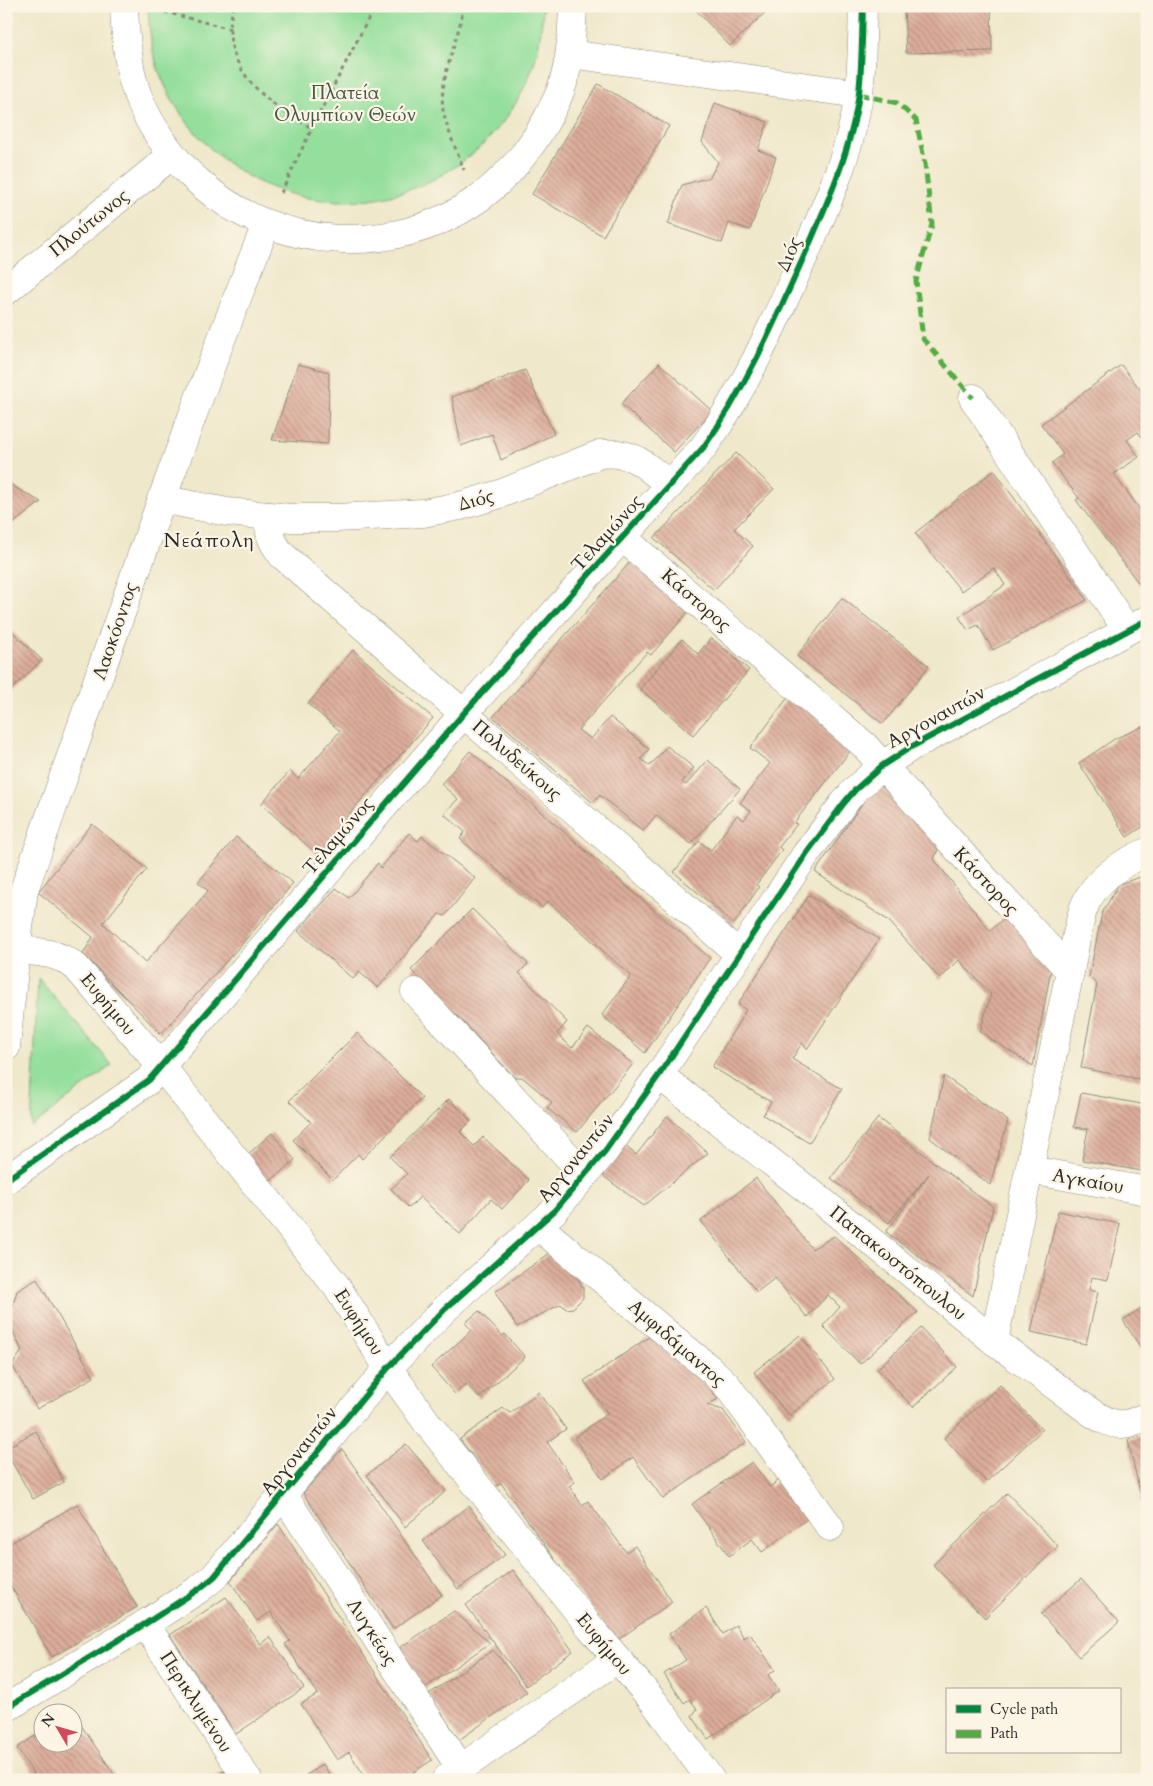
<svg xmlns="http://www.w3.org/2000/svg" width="1153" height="1786" viewBox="0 0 1153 1786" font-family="Cardo,serif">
  <defs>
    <pattern id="building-back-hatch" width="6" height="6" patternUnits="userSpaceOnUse" patternTransform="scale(1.25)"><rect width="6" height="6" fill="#ddad9b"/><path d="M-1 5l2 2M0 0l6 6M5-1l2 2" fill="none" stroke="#b38d7f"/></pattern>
  </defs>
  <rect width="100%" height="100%" fill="#fcf5e5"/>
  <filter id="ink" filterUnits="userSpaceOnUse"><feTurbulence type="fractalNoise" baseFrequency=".02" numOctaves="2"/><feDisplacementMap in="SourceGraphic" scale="10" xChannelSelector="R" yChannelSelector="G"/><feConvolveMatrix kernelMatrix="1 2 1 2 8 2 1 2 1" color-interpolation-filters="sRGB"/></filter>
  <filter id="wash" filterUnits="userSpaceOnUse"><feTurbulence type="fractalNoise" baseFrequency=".0096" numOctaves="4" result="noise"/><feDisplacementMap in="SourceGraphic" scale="20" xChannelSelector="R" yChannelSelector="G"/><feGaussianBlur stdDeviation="1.12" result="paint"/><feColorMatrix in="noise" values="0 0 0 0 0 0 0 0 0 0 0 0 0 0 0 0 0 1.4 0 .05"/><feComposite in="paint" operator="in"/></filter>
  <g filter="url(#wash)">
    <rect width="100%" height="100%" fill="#efe8cb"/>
    <!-- park -->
    <g fill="#94df9c" stroke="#608564">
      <path d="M148,6H543V7C542,25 540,43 535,60C491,201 310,250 205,143C182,119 164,91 155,59C150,42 149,24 148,6Z"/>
      <path d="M38,978L112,1065L31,1127Z"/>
    </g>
    <g id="blocks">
      <!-- building -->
      <g fill="url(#building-back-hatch)">
        <path d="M692,6H772L730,46Z"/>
        <path d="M904,6H991L992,51L906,53Z"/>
        <path d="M598,84L669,126L603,236L532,194Z"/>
        <path d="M715,103L768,122L758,150L776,157L750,230L729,223L722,243L668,224L682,185L710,177L718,162L702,142Z"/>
        <path d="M659,363L712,411L674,452L621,404Z"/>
        <path d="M298,364L329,372L328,444L272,440Z"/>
        <path d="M1121,365L1147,398V443L1138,432L1127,440L1139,457L1114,474L1147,519V580L1140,585L1076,500L1079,498L1052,463L1063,454L1041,424Z"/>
        <path d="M525,370L554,434L501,460L492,434L461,446L452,397Z"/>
        <path d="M736,453L774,489L734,529L753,546L714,590L654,538Z"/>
        <path d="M994,470L1087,600L993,650L978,625L968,630L959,617L1005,585L994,568L961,591L915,533Z"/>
        <path d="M6,482L41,502L6,529Z"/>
        <path d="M631,561L689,611L651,655L647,652L578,730L591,739L610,717L649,749L641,759L650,766L667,746L694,768L682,782L686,785L708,760L740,789L691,844L656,815L643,831L600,795L593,803L493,717Z"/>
        <path d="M842,598L929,666L883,724L797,656Z"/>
        <path d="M6,626L42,660L6,695Z"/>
        <path d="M711,638L749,670L693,735L640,689L682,639L698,654Z"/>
        <path d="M353,650L433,718L344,820L348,822L318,855L261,804L290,771L298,779L340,731L308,704Z"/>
        <path d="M789,696L854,746L794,823L797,824L779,847L782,850L756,885L759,887L734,924L674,872L699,841L711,850L737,815L744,820L751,811L740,803L770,763L750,748Z"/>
        <path d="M1147,725V824L1127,837L1079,763L1116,738Z"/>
        <path d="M470,751L710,958L645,1053L602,1015L631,976L548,901L542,908L460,839L465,832L444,814L458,799L441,784Z"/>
        <path d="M877,782L940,844L934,859L990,931L1007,915L1052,964L1033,1066L980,1032L991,994L959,960L940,979L889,921L815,872Z"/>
        <path d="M92,824L147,869L103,923L145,963L208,891L198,882L236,837L293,883L255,929L161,1034L83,954L93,937L38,892Z"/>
        <path d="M409,833L418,841L422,836L475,878L445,916L439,914L378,988L359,972L353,979L298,931L336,888L349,898L378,863L381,868Z"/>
        <path d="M1147,875V1066L1144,1080L1081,1068L1097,984L1089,977L1102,913L1119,884Z"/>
        <path d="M809,895L879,939L807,1049L802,1043L792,1059L842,1089L809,1143L763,1115L771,1102L712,1067L746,1010L738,1004Z"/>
        <path d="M472,909L528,964L519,973L567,1022L557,1034L572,1048L588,1028L633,1064L577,1132L547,1108L552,1102L522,1077H514L467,1026L411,970Z"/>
        <path d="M357,1033L422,1098L362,1159L358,1154L333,1180L293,1140L311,1122L289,1101Z"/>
        <path d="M944,1076L1008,1121L990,1185L930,1138Z"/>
        <path d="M1081,1093L1147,1105V1172L1082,1160L1088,1129L1074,1127Z"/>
        <path d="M449,1099L471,1121L460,1132L474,1146L483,1137L529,1180L502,1209L491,1199L460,1234L420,1197L409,1208L391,1189L407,1174L390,1157Z"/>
        <path d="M667,1116L708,1153L644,1206L603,1176L624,1145L636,1155Z"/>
        <path d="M878,1118L936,1164L993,1207L973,1296L886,1232L929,1174L889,1223L831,1178Z"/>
        <path d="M272,1133L295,1160L268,1183L246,1156Z"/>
        <path d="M756,1178L812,1249L834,1236L918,1312L860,1364L823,1326L840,1307L828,1295L807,1317L775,1278L757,1292L701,1221Z"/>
        <path d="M1058,1211L1120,1224L1108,1280L1092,1277L1089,1290L1098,1292L1086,1344L1031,1332Z"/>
        <path d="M560,1246L583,1287V1298L573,1308L566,1309L561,1304L517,1327L495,1292Z"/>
        <path d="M37,1279L94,1377L37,1409L12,1365L22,1351L8,1321L17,1291Z"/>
        <path d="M1147,1304V1358L1123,1320Z"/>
        <path d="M479,1311L502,1336L505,1334L525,1357L479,1398L466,1384L455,1394L431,1367L472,1330L465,1323Z"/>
        <path d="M921,1328L957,1367L913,1407L877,1369Z"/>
        <path d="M655,1333L687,1359L718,1399L707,1405L723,1410L746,1442L663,1499L633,1457L603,1479L574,1438L608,1413L584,1381Z"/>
        <path d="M800,1335L835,1379L789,1416L754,1372Z"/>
        <path d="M1000,1385L1042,1430L986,1482L944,1438Z"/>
        <path d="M539,1392L566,1429L547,1442L575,1482L569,1486L582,1505L588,1501L626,1552L635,1546L672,1602L616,1641L565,1574L501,1483L495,1487L460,1439L503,1408L510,1413Z"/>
        <path d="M36,1431L64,1482L33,1499L6,1452V1448Z"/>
        <path d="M1147,1435V1500L1142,1501L1128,1440Z"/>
        <path d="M406,1444L446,1491L405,1527L367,1475Z"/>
        <path d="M342,1449L442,1595L393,1629L303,1493Z"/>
        <path d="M752,1462L770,1487L783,1477L811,1516L762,1552L752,1539L729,1556L692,1504Z"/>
        <path d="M1007,1493L1058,1546L985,1618L933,1565Z"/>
        <path d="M77,1504L137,1607L52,1657L6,1578V1546Z"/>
        <path d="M469,1506L505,1555L458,1589L423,1541Z"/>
        <path d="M278,1524L432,1760L402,1780H367L349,1752L337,1760L301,1704L318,1694L285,1644L290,1641L271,1612L257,1621L230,1581Z"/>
        <path d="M513,1570L573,1651L526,1686L466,1605Z"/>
        <path d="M1081,1579L1119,1622L1079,1657L1041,1614Z"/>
        <path d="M226,1597L260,1644L270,1637L304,1688L236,1734L170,1635Z"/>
        <path d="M706,1608L723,1634L736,1625L744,1638L750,1634L775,1670L768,1675L779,1691L708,1739L692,1716L697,1709L690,1699L684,1703L664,1674L686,1660L669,1634Z"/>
        <path d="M454,1611L490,1643L425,1688L398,1649Z"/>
        <path d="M493,1650L527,1692L459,1740L429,1694Z"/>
        <path d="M72,1712L118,1780H38L17,1748L42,1731V1744H72Z"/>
        <path d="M323,1764L333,1780H299Z"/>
        <path d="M224,1771L229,1780H210Z"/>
      </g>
    </g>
  </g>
  <g filter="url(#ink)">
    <use href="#blocks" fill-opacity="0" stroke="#8d8a7b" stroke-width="1"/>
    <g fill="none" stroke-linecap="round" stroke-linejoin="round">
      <!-- street casing -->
      <g stroke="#8d8a7b" stroke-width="29">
        <g id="street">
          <path d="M124,6C125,32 127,56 133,81C143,118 172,160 201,184C276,250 392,258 475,201C511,176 539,139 557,99C570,71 572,37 573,6"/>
          <path d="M570,54L859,94"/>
          <path d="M6,291L172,155"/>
          <path d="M973,398L1127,630"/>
          <path d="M161,499L227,512L291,518H337L423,513L460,506L500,494L600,454C634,450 645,466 670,485"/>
          <path d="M268,516C269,534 271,541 282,555L739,954"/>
          <path d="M623,538L864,745L961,853L1070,971L994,1341"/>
          <path d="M16,950C40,952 57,952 76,967L161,1066L337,1287L388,1368L428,1424L591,1628L654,1702L711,1780"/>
          <path d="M1070,971C1074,951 1077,930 1083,910C1092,882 1121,863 1147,852"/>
          <path d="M415,992L585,1175"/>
          <path d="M6,1047L16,950L24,890C102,668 178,444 266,225"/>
          <path d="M659,1075L823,1202L994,1341L1092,1413C1115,1427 1122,1428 1147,1416"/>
          <path d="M1030,1170L1147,1191"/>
          <path d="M6,1180L149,1080L464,713L703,448C746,388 775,321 805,254C827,204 852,148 859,93C862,65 862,35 863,6"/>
          <path d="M538,1226L711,1370L726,1384L830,1527"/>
          <path d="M283,1494L461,1769"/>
          <path d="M145,1624L248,1780"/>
          <path d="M6,1708L145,1624L199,1589L214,1577L388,1368L445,1309L555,1210L605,1151L659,1075L806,854L844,803L855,790L883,765L911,747L1147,620"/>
          <path d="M446,1779L617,1659"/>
        </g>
      </g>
      <!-- path -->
      <g stroke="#8d8a7b" stroke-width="3" stroke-dasharray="4 4" stroke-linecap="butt">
        <path d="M234,6C215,64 267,105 312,128"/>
        <path d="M463,6C460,40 436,82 444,115C449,134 457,152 464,170"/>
        <path d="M157,10L231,29"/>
        <path d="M281,193L312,128L375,6"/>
      </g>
      <!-- street -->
      <use href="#street" stroke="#fff" stroke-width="28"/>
      <!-- quiet -->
      <path stroke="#54ab44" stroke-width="5" stroke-dasharray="10 5" stroke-linecap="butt" d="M859,94L897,103L916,120L925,164L932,224L916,281L923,339L973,398"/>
      <!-- cycleway casing -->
      <g stroke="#fcf5e5" stroke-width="9">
        <g id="cycleway">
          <path d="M6,1180L149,1080L464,713L703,448C746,388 775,321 805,254C827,204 852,148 859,93C862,65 862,35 863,6"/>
          <path d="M6,1708L145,1624L199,1589L214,1577L388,1368L445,1309L555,1210L605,1151L659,1075L806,854L844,803L855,790L883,765L911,747L1147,620"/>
        </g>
      </g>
      <!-- cycleway -->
      <use href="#cycleway" stroke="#00873e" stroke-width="6"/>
    </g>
  </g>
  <g text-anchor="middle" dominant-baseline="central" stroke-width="4.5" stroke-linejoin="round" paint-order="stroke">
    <!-- park labels -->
    <g font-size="19" fill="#455847" stroke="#fcf5e5">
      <text x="345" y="93">Πλατεία<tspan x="345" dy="22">Ολυμπίων Θεών</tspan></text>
    </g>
    <!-- street labels -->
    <g font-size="19" fill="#2b2b2b" stroke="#fcf5e5">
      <text transform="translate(89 223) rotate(-39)">Πλούτωνος</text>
      <text transform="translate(789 254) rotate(-67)">Διός</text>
      <text transform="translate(476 500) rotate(-15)">Διός</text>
      <text transform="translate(607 533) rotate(-48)">Τελαμώνος</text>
      <text transform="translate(696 600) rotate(41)">Κάστορος</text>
      <text transform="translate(115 631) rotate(-71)">Λαοκόοντος</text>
      <text transform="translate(936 717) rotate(-29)">Αργοναυτών</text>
      <text transform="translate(517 760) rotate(41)">Πολυδεύκους</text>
      <text transform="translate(338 836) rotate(-49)">Τελαμώνος</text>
      <text transform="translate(986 881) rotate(47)">Κάστορος</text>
      <text transform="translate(108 1004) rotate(50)">Ευφήμου</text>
      <text transform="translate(576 1158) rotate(-51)">Αργοναυτών</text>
      <text transform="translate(1088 1181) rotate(10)">Αγκαίου</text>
      <text transform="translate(898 1263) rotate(39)">Παπακωστόπουλου</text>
      <text transform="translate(359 1322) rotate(57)">Ευφήμου</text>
      <text transform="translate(677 1343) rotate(41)">Αμφιδάμαντος</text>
      <text transform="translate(299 1451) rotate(-51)">Αργοναυτών</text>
      <text transform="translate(372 1632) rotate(57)">Λυγκέως</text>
      <text transform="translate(604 1644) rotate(50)">Ευφήμου</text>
      <text transform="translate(196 1702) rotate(57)">Περικλυμένου</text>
    </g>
    <!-- neighbourhood labels -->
    <g font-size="20" letter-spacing="1" fill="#2b2b2b" stroke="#fcf5e5">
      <text x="209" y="540">Νεάπολη</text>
    </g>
  </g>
  <!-- margin -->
  <rect width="1153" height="1786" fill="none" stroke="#fcf5e5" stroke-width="25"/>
  <!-- legend -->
  <rect x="946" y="1688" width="175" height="65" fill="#fcf5e5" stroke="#a8a49b"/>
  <rect x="956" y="1705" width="25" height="8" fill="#00873e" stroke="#a8a49b"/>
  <text x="990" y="1714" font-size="15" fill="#2b2b2b">Cycle path</text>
  <rect x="956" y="1730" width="25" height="8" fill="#54ab44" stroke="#a8a49b"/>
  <text x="990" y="1738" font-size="15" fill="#2b2b2b">Path</text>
  <!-- north arrow -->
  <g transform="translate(58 1728) rotate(308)"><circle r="24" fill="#fcf5e5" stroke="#a8a49b"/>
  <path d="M0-4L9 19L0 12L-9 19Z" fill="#d1495b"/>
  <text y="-8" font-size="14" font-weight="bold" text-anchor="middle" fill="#2b2b2b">N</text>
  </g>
</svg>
